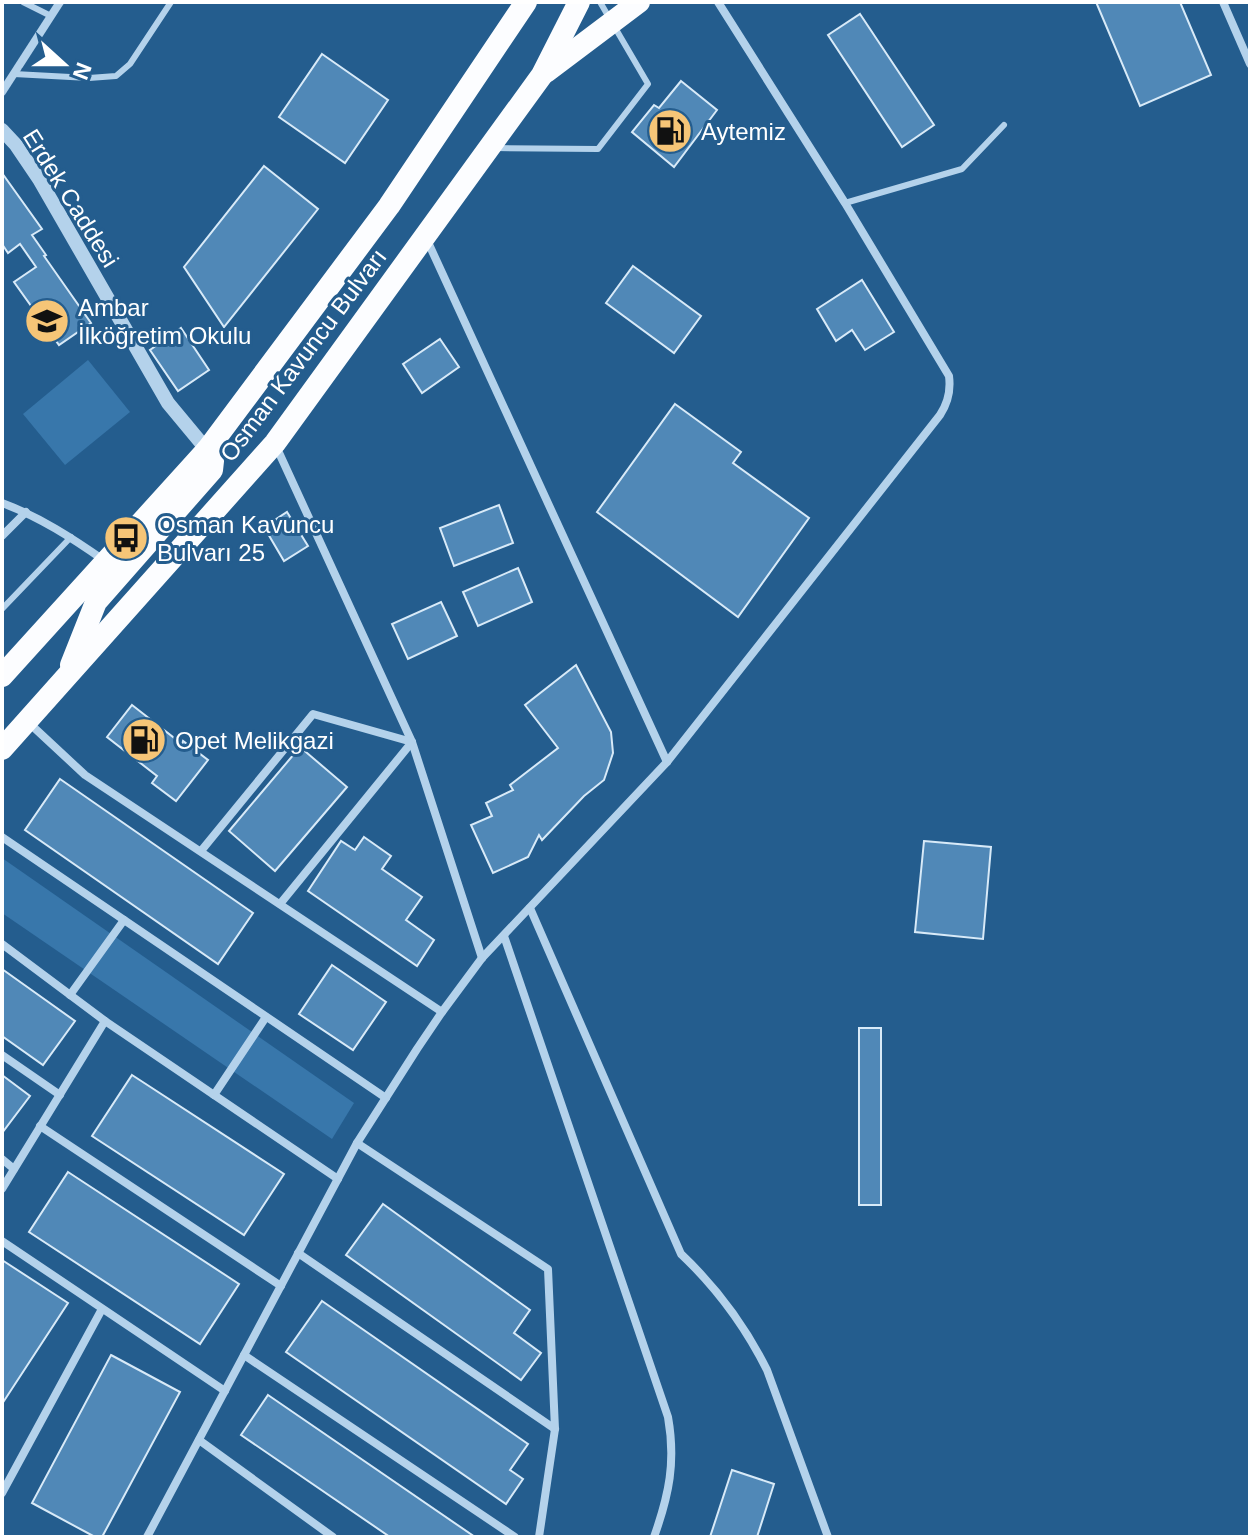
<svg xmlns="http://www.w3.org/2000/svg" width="1252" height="1539" viewBox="0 0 1252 1539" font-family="Helvetica,sans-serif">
  <rect width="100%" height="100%" fill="#245d8e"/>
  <!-- grass -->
  <g fill="#3877ab">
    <path d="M88,360L130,412L65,465L23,414Z"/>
    <path d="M2,858L354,1103L332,1139L2,913Z"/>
  </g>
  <!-- building -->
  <g fill="#5088b7" stroke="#d8eaf8" stroke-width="2">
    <path d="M1096,2H1180L1211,75L1140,106Z"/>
    <path d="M860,14L934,125L902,147L828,35Z"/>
    <path d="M322,54L388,100L345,163L279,117Z"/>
    <path d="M681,81L717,110L674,167L632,132L654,105L659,108Z"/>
    <path d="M264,166L318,209L224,327L184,267Z"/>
    <path d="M2,173L42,229L32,235L46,255L44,256L91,323L59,345L14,282L36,267L20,244L8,253L2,244Z"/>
    <path d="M633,266L701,316L674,353L606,303Z"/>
    <path d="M862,280L894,332L865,350L852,330L836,341L817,309Z"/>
    <path d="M181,328L209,370L178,391L150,350Z"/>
    <path d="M440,339L459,367L422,393L403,364Z"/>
    <path d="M675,404L741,452L733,463L809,518L738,617L597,512Z"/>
    <path d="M499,505L513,543L454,566L440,528Z"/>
    <path d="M287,512L308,546L284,561L264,527Z"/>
    <path d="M518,568L532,602L478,626L463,592Z"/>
    <path d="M441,602L457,636L408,659L392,624Z"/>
    <path d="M576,665L611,732L613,753L604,780L584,796L542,840L539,835L528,857L493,873L471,825L492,816L486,803L513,790L510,785L558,748L525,705Z"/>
    <path d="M132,705L182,744L183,741L208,760L176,801L152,783L157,776L107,737Z"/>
    <path d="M300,747L347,787L275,871L229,831Z"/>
    <path d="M60,779L253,913L218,964L25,830Z"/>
    <path d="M364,837L391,856L382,869L422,897L406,920L434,940L417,966L308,891L341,841L355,850Z"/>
    <path d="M924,841L991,847L983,939L915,932Z"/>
    <path d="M332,965L386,1002L353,1050L299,1014Z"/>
    <path d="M2,969L75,1021L43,1065L2,1036Z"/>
    <rect x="859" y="1028" width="22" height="177"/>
    <path d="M2,1075L30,1096L2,1133Z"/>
    <path d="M132,1075L284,1174L244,1235L92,1136Z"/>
    <path d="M68,1172L239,1284L200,1344L29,1232Z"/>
    <path d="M383,1204L530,1310L514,1333L541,1353L521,1380L346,1255Z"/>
    <path d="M2,1260L68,1303L2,1404Z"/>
    <path d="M322,1301L528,1444L510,1470L523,1479L506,1504L286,1352Z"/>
    <path d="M111,1355L180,1392L102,1537H95L32,1503Z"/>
    <path d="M268,1395L475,1537H390L241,1435Z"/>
    <path d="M732,1470L774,1484L757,1537H710Z"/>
  </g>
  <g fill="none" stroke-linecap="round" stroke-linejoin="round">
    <!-- service -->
    <g stroke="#b4d2eb" stroke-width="6">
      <path d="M23,2L51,16"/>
      <path d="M14,74L89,78L116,76L130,64L171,2"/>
      <path d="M495,148L598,149L648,84L600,2"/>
      <path d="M845,203L962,169L1004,125"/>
      <path d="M2,609L71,537"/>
    </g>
    <!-- minor -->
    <g stroke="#b4d2eb" stroke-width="8">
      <path d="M1223,2L1250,64"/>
      <path d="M2,92L60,2"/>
      <path d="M427,240L667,762"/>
      <path d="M275,444L412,742L482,958"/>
      <path d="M2,503C40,517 72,538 105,561"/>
      <path d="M2,536L26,512"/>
      <path d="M28,722L85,775L442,1012"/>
      <path d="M2,837L386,1098"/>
      <path d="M201,851L313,714L412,742L280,904"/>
      <path d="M530,908L681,1254C717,1288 745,1326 767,1370L828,1537"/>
      <path d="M504,936L668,1417C676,1462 669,1495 654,1537"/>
      <path d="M2,944L105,1021L338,1179"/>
      <path d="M70,995L124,920"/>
      <path d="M2,1055L60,1095"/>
      <path d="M214,1095L266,1017"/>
      <path d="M40,1126L281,1286"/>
      <path d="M357,1143L548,1269L555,1429L539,1537"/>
      <path d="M2,1159L14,1169"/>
      <path d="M2,1189L105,1021"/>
      <path d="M2,1241L225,1391"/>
      <path d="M298,1253L555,1429"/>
      <path d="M244,1355L515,1537"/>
      <path d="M199,1440L333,1537"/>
      <path d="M2,1493L102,1309"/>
      <path d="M147,1537L357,1143L417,1049L442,1012L482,958L667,762L940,415C948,403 951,391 949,376L845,203L718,2"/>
    </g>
    <!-- tertiary -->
    <path stroke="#b4d2eb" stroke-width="14" d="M2,130L16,145L39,179L168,403L207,450"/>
    <!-- trunk -->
    <g stroke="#fcfdff" stroke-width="22">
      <path d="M546,72L639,2"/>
      <path d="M71,665L96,602L212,470L213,461L207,450"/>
      <path d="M2,676L207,450L389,206L526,2"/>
      <path d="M2,749L275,443L542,75L579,2"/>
    </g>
  </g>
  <!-- icons -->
  <defs>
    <g id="fuel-disc" transform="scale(2.3)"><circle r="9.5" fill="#f6c577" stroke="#245d8e"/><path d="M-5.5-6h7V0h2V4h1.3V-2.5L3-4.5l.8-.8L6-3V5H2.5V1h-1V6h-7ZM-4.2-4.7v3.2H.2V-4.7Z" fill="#111"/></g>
    <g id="school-disc" transform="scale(2.3)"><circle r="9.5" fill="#f6c577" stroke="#245d8e"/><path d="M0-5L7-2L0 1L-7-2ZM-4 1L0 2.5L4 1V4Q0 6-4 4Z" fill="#111"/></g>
    <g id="bus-disc" transform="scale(2.3)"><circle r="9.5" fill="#f6c577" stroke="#245d8e"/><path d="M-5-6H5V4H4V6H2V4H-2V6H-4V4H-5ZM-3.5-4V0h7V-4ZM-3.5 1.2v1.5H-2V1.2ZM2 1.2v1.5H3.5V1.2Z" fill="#111"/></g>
  </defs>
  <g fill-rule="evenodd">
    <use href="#fuel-disc" x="670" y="131"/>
    <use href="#school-disc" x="47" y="321"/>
    <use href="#bus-disc" x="126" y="538"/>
    <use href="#fuel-disc" x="144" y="740"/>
  </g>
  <g text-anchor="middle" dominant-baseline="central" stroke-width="6" stroke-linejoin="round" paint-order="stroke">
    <!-- poi labels -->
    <g font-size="24" fill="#fff" stroke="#245d8e" text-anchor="start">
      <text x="701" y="131">Aytemiz</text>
      <text x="78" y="307">Ambar<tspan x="78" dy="28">İlköğretim Okulu</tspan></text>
      <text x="157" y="524">Osman Kavuncu<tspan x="157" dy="28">Bulvarı 25</tspan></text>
      <text x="175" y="740">Opet Melikgazi</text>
    </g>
    <!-- street labels -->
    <g font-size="24" fill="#fff" stroke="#245d8e">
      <text transform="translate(71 198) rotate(58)">Erdek Caddesi</text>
      <text transform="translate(303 355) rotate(-53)">Osman Kavuncu Bulvarı</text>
    </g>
  </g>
  <!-- border -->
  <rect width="1252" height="1539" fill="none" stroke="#ffffff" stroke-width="8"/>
  <!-- north arrow -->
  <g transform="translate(64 64) rotate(111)" stroke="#245d8e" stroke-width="6" paint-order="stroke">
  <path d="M0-6L14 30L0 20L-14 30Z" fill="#ffffff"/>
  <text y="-12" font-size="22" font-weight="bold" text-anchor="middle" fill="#ffffff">N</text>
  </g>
</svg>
